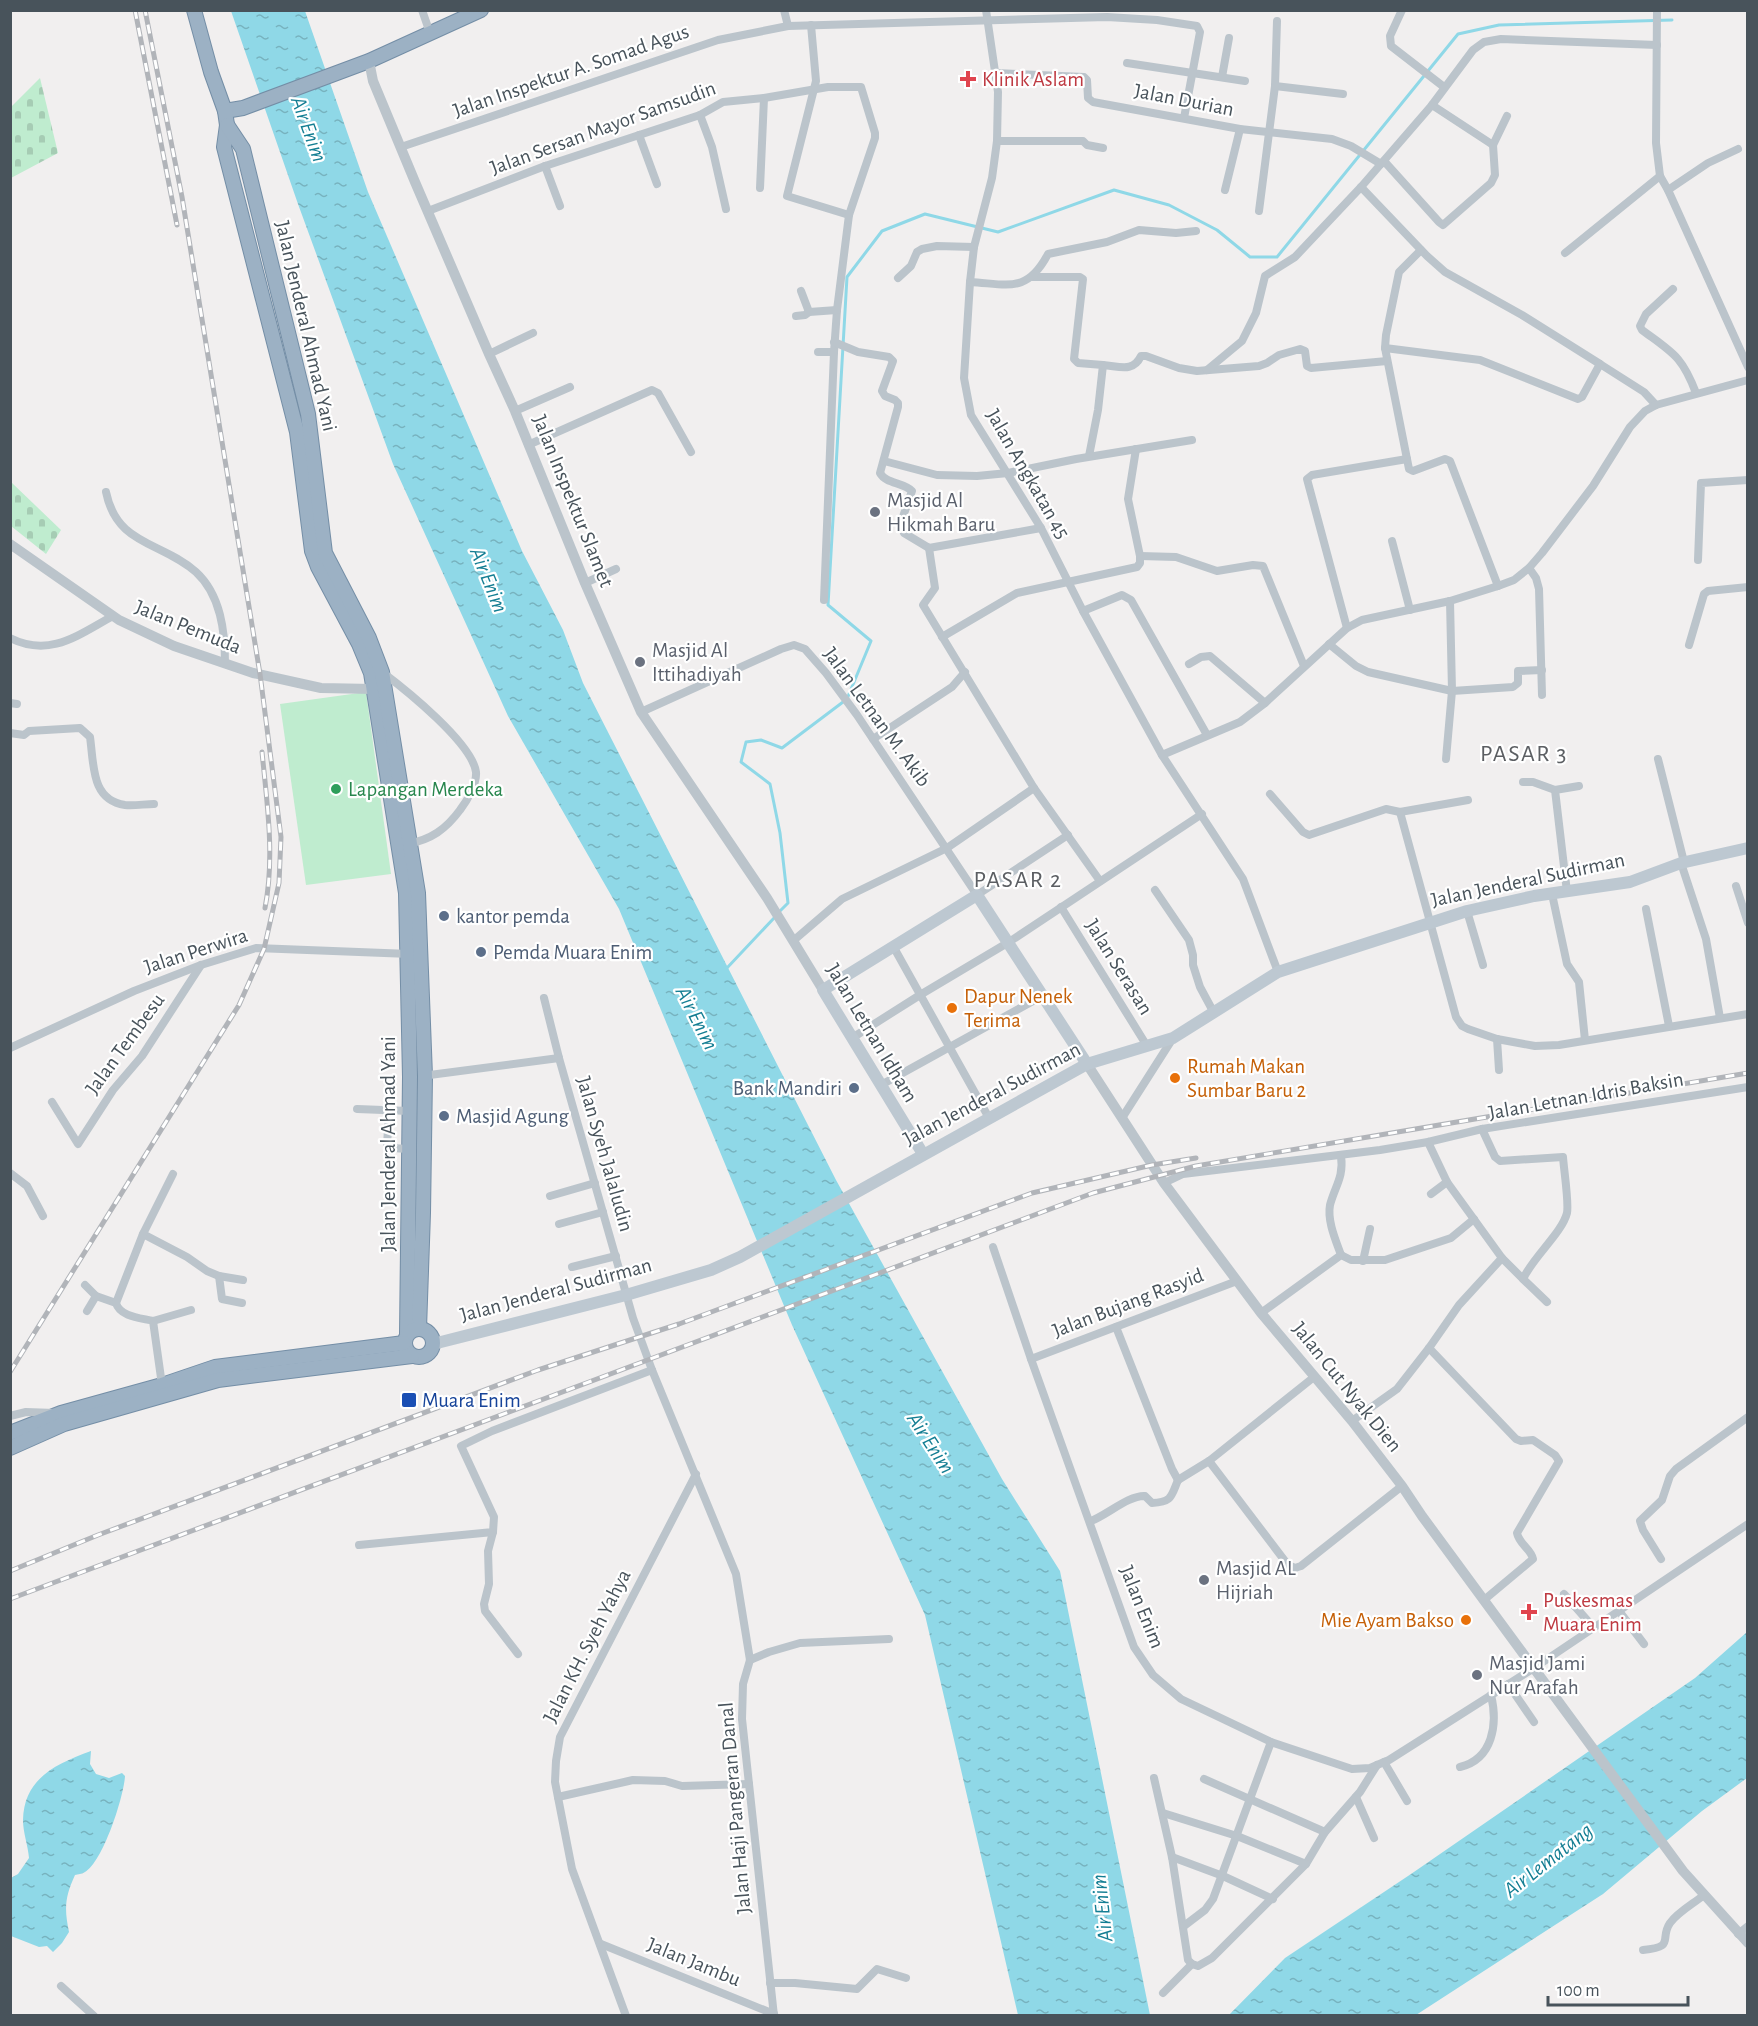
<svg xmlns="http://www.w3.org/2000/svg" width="1758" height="2026" viewBox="0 0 1758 2026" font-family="'Alegreya Sans',sans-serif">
  <defs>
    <pattern id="cemetery-stones" width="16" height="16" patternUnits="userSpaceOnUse" patternTransform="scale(1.5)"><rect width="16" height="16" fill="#bfeccf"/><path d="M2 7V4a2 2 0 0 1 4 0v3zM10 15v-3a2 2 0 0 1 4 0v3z" fill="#a6ccb4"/></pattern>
    <pattern id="water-ripples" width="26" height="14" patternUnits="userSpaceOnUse" patternTransform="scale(1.5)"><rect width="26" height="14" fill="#8fd8e7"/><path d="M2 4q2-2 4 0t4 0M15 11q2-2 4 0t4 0" fill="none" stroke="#77b2be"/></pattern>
  </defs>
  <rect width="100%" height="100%" fill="#f1efef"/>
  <!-- green -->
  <path fill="#bfeccf" d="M366,692L391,874L306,885L280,704Z"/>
  <!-- cemetery -->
  <g fill="url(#cemetery-stones)">
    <path d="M40,78L58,153L11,178V107Z"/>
    <path d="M11,482L61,530L46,554L11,526Z"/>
  </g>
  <!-- water -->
  <g fill="url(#water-ripples)">
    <path d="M231,11H305L368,192L522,551L563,630L583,683L836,1180L1002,1479L1060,1571L1150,2015H1018L925,1615L792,1325L619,909L508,716L393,464L298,204Z"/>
    <path d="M1747,1632V1778L1702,1811L1603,1894L1416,2015L1228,2016L1285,1958L1411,1874L1695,1678Z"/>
    <path d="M91,1751L90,1764L96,1774L109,1778L122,1773L125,1776C124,1796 103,1862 85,1872C82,1874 78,1874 75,1875C65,1897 64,1908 69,1932L62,1943L53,1952L47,1946L39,1947L11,1936V1878L18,1874L29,1858C28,1845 23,1833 23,1820C24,1778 56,1764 91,1751Z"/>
  </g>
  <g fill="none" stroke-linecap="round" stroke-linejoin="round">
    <!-- stream -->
    <g stroke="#8fd8e7" stroke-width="3">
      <path d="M779,912L788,903L780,833L770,784L741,762L746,742L761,740L782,748L847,699L871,641L828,605L847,277L882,231L925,214L998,232L1114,190L1169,205L1217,230L1250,257H1277L1458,34L1499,25L1672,20"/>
      <path d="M726,969L775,917"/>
    </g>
    <!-- trunk casing -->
    <g stroke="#748ea6" stroke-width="16">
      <g id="trunk">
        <path d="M194,10L211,72L225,111L243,108L369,61L481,10"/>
        <path d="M225,111L227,125L224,147L297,432L312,551L318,567L359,644L371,673L406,893L410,1077L407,1334"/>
        <path d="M227,125L243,149L308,414L325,553L369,638L382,672L418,893L425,1076L423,1213L419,1329"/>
        <circle cx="419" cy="1343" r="14"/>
        <path d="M10,1433L61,1413L162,1385L215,1367L404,1343"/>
        <path d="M10,1448L64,1424L218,1380L412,1356"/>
      </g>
    </g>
    <!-- minor -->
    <g stroke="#bbc4cb" stroke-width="8">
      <path d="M422,10L430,33"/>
      <path d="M784,10L788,26"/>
      <path d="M986,10L998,92L997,141L992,178L974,247L970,282L964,378L971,415L1041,528L1083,611L1162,755L1243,879L1278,972"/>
      <path d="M1402,10L1390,36L1391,46L1444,87"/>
      <path d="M1657,10L1656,143L1660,176L1668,190L1748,367"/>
      <path d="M811,25L816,81L787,196L849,215"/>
      <path d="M1127,63L1245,81"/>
      <path d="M995,73L1084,77L1087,80L1088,98L1093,102L1240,129L1332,139L1351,146L1381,164"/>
      <path d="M1222,77L1229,38"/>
      <path d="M1275,86L1343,94"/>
      <path d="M700,115L712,147L726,209"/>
      <path d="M639,135L657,184"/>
      <path d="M997,141H1083L1087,145L1103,148"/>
      <path d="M1493,145L1507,116"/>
      <path d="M401,147L718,40L788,26L1107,17L1157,20L1197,26L1200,32L1184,118"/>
      <path d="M1384,161L1439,222L1443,225L1491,183L1495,175L1493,145L1432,105"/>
      <path d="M545,166L560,206"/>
      <path d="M1361,187L1427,256L1445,272L1522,315L1600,364"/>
      <path d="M760,188L764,98"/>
      <path d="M1225,190L1240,129"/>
      <path d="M1668,190L1708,163L1738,149"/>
      <path d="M428,211L545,166L700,115L723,102L764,98L828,87H861L875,133V138L849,215L837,310L834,352H818"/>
      <path d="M1259,211L1275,86L1277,21"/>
      <path d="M1421,250L1399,272L1386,335L1385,348L1407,459L1409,469L1413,471L1445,459L1450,461L1498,586"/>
      <path d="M1565,253L1660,176"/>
      <path d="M1032,277H1080L1083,279L1074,359L1078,363L1103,365L1098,410L1089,456"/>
      <path d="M898,278L911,266L917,252L922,249L937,246L974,247"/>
      <path d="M970,282C1008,284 1027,294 1048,254L1107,242L1139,230L1176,233L1196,231"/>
      <path d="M1673,289L1646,314L1640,326L1642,330C1673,353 1682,356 1696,393"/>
      <path d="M801,291L809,312"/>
      <path d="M796,316L805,315L809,312L837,310"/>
      <path d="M834,342L858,352L889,357L893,361L882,391L885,396L895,400L898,403V407L880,473C886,484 903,482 912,491L900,525L904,533L929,548L1041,528"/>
      <path d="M1385,348L1480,360L1578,399L1582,397L1600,364L1644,392L1656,405"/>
      <path d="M489,354L533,333"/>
      <path d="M1103,365C1119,366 1133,373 1141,356H1146L1179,368L1197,371L1259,366L1267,363L1279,355L1300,349L1305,351L1307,366L1311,368L1387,361"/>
      <path d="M1207,370L1242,341L1256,313L1265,276L1295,257L1361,187L1432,105L1473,50L1484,42L1501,39L1657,45"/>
      <path d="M515,411L570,387"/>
      <path d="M528,445L652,390L658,393L691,452"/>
      <path d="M884,461L937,475L977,476L1008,473L1076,459L1192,440"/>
      <path d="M106,492C117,546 161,541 196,572C221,595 225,632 225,663"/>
      <path d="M1392,541L1410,610"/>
      <path d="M929,548L935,588L923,605L1034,788L1100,881"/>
      <path d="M1140,556L1176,557L1217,571L1253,565L1263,566L1304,666"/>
      <path d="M1698,560L1701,483L1748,480"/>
      <path d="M1529,568L1536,578L1539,589L1542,695"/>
      <path d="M585,583L616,569"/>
      <path d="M824,600L834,352"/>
      <path d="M1083,611L1122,595L1131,600L1207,735"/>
      <path d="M1347,628L1307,479L1312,475L1407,459"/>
      <path d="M942,637L1017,593L1137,567L1140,563V556L1128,499L1136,449"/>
      <path d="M10,638C50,658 78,635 113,616"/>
      <path d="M1329,644L1356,666L1368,672L1452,691L1513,687L1518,683V671L1542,670"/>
      <path d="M1689,645L1704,594L1708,591L1748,587"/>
      <path d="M1189,664L1201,657L1210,656L1265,703"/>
      <path d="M382,672C406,690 472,743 476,772C477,784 467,801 460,810C446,829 431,840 407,844"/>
      <path d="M10,703L17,704"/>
      <path d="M641,712L781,649L794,645L805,649L826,673L857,715L977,895L1068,835"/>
      <path d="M10,733L24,735L29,731L80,728L90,737C94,765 91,800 125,805C134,806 145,804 154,804"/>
      <path d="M873,739L952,687L965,672"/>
      <path d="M1162,755L1240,722L1265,703L1347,628L1362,620L1450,601L1498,586L1514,580L1529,568L1542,553L1593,486L1630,427L1645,411L1656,405L1748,380"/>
      <path d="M1446,759L1452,691L1450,601"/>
      <path d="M1658,759L1684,862"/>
      <path d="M1523,782H1533L1555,790"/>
      <path d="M1270,794L1303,832L1309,835L1386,809L1400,812L1468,800"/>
      <path d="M1400,812L1456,1017L1462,1026L1468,1029L1497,1039L1535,1046L1559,1045L1748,1014"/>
      <path d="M1681,863L1706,939L1720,1018"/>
      <path d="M1736,886L1748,923"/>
      <path d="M1155,890L1189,940L1193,955V965L1200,987L1214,1013"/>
      <path d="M1567,892L1555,790L1579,786"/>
      <path d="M1552,894L1567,964L1579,982L1585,1040"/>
      <path d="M1061,907L1147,1046"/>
      <path d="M1646,909L1669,1026"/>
      <path d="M1467,911L1483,965"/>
      <path d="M793,941L842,899L947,848L1034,788"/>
      <path d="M893,946L989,1118"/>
      <path d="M544,998L559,1058L633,1318L652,1370L736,1574L750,1660L743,1684L742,1719L774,2016"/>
      <path d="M852,1038L920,995L1009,942L1202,814"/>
      <path d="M1497,1039L1499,1070"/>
      <path d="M10,1048L134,991L201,965L256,948L410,954"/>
      <path d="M422,1076L559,1058"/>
      <path d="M881,1085L1042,996"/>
      <path d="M52,1102L78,1144L113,1090L142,1056L201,965"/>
      <path d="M357,1109L409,1111"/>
      <path d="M389,1110L387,1146L392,1148L408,1149"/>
      <path d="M1122,1118L1173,1038"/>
      <path d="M1428,1142L1447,1182L1502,1258L1523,1279C1533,1257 1562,1233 1567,1213C1569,1202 1564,1171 1563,1157L1500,1161L1495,1157L1482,1129"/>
      <path d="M1341,1156C1344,1177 1335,1186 1330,1205C1327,1221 1336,1241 1341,1255"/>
      <path d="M10,1173L27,1186L43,1216"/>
      <path d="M1164,1183L1183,1174L1380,1150L1428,1142L1482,1129L1748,1087"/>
      <path d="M1431,1194L1447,1182"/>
      <path d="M550,1196L595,1183"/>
      <path d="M559,1224L603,1212"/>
      <path d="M143,1234L187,1257L207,1271L219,1276L243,1280"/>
      <path d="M993,1247L1031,1359L1134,1647L1153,1675L1181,1699L1271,1742L1352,1769L1370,1768L1389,1760L1534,1668L1748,1524"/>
      <path d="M1341,1255L1351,1260H1385L1451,1238L1474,1219"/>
      <path d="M1363,1261L1370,1229"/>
      <path d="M572,1267L616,1256"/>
      <path d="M219,1276L222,1299L242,1303"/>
      <path d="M1523,1279L1547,1302"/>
      <path d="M85,1285L96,1296L116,1303"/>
      <path d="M87,1311L96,1296"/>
      <path d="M1261,1313L1341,1255"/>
      <path d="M153,1321L191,1310"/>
      <path d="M1116,1327L1172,1469L1178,1480"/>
      <path d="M1429,1348L1516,1439L1521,1441L1533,1440L1555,1455L1559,1461L1517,1533C1519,1544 1531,1549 1533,1559L1484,1600"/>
      <path d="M1031,1359L1237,1281"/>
      <path d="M162,1385L153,1321C141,1318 120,1317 116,1303L143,1234L173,1174"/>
      <path d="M10,1416L26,1412L55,1413"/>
      <path d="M1352,1421L1397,1389L1429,1348L1459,1305L1502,1258"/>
      <path d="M1209,1461L1288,1565L1295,1568L1301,1566L1402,1486"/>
      <path d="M1178,1480L1209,1461L1314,1377"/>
      <path d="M1091,1521C1107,1515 1129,1495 1145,1496L1152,1503C1172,1502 1171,1497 1178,1480"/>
      <path d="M493,1532L488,1551L489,1584L484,1604L485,1611L518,1654"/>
      <path d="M359,1545L493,1532L494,1517L461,1446L492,1431L652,1370"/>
      <path d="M1661,1559L1643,1530L1640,1521L1662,1500L1670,1476L1676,1469L1748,1417"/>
      <path d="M1564,1594L1594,1628"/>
      <path d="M1619,1611L1644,1644"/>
      <path d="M750,1660L769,1652L800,1643L889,1639"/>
      <path d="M1508,1684L1534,1722"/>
      <path d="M1384,1762L1407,1801"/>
      <path d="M1460,1767C1493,1759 1498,1724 1491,1695"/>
      <path d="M1154,1778L1172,1857L1188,1960L1192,1964L1198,1966L1212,1958L1306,1864L1325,1832L1360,1792L1377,1765"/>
      <path d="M1204,1779L1325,1832"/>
      <path d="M558,1797L633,1780L665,1781L682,1786L749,1784"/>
      <path d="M1356,1797L1374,1838"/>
      <path d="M1163,1813L1237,1836L1306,1864"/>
      <path d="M1172,1857L1223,1876L1273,1899"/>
      <path d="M1184,1926L1205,1910L1213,1899L1271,1742"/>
      <path d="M1738,1934L1748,1926"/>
      <path d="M601,1944L774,2014"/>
      <path d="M1643,1950C1676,1947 1659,1939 1670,1923C1678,1912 1693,1904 1704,1895"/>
      <path d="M770,1983H795L857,1989L877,1969L906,1978"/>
      <path d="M61,1986L94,2016"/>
      <path d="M1163,1993L1192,1964"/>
      <path d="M626,2016L572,1869L555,1782L556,1761L560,1737L696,1474"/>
    </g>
    <!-- tertiary -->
    <g stroke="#bbc4cb" stroke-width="10">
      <path d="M369,61L373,81L415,182L489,354L515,411L585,583L641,712L767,898L823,990"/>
      <path d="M10,544L119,620L174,646L253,673L321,688L373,689"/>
      <path d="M1087,1064L1164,1183L1261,1313L1352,1421L1402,1486L1422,1516L1683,1871L1748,1943"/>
    </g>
    <!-- secondary -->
    <g stroke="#bdc8d1" stroke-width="12">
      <path d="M923,1154L823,990L977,895L1087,1064"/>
      <path d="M433,1344L626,1295L711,1270L740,1257L1087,1064L1173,1038L1278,972L1467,911L1534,896L1630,882L1681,863L1748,848"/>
    </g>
    <!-- trunk -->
    <use href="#trunk" stroke="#9cb1c4" stroke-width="14"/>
    <!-- rail casing -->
    <g stroke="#b1b4b9" stroke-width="5">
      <g id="rail">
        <path d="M135,10L177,225"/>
        <path d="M262,752C267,803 275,857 265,908"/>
        <path d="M10,1372L239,1005L264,949L279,883L281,837L260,674L182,197L145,10"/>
        <path d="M10,1571L98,1535L538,1370L679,1324L1032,1193L1152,1165L1196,1158"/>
        <path d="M10,1599L1093,1193L1196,1166L1748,1073"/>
      </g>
    </g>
    <!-- rail -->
    <use href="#rail" stroke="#fff" stroke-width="3" stroke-dasharray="9" stroke-linecap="butt"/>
  </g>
  <!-- markers -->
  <g fill="#e0444e" stroke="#fff" stroke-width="2">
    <path d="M965 70h6v6h6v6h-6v6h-6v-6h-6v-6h6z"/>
    <path d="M1526 1603h6v6h6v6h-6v6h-6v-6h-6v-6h6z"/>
  </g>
  <g fill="#6b7280" stroke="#fff" stroke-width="2">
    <circle cx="875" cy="512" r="6"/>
    <circle cx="640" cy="662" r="6"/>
    <circle cx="1204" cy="1580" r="6"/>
    <circle cx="1477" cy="1675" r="6"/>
  </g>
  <circle fill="#2e9e5b" stroke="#fff" stroke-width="2" cx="336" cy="789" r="6"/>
  <g fill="#5c6f8a" stroke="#fff" stroke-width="2">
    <circle cx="444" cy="916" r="6"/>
    <circle cx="481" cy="952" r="6"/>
    <circle cx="854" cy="1088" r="6"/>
    <circle cx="444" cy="1116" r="6"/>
  </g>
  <g fill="#e8710a" stroke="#fff" stroke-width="2">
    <circle cx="952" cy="1008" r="6"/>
    <circle cx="1175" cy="1078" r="6"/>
    <circle cx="1466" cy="1620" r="6"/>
  </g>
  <rect fill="#1a4fb4" stroke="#fff" stroke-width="2" x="401" y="1392" width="16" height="16" rx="3"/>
  <g text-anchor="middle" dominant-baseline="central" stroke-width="4.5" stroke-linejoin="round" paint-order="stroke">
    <!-- street labels -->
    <g font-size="21" fill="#48535b" stroke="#fff">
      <text transform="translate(571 71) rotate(-19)">Jalan Inspektur A. Somad Agus</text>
      <text transform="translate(1184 100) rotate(11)">Jalan Durian</text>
      <text transform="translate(603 128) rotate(-20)">Jalan Sersan Mayor Samsudin</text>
      <text transform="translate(306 326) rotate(77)">Jalan Jenderal Ahmad Yani</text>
      <text transform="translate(1028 474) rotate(60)">Jalan Angkatan 45</text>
      <text transform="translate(573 501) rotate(68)">Jalan Inspektur Slamet</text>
      <text transform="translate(188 627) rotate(22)">Jalan Pemuda</text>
      <text transform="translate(877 717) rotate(54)">Jalan Letnan M. Akib</text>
      <text transform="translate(1528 880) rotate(-12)">Jalan Jenderal Sudirman</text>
      <text transform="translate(196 951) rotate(-18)">Jalan Perwira</text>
      <text transform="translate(1119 967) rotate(58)">Jalan Serasan</text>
      <text transform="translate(872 1033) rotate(59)">Jalan Letnan Idham</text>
      <text transform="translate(125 1044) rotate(-54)">Jalan Tembesu</text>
      <text transform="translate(992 1094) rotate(-28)">Jalan Jenderal Sudirman</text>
      <text transform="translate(1586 1096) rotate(-10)">Jalan Letnan Idris Baksin</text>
      <text transform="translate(388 1144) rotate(-90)">Jalan Jenderal Ahmad Yani</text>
      <text transform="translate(605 1154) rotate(74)">Jalan Syeh Jalaludin</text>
      <text transform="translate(556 1290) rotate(-15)">Jalan Jenderal Sudirman</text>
      <text transform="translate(1128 1303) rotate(-21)">Jalan Bujang Rasyid</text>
      <text transform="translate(1347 1387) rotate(51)">Jalan Cut Nyak Dien</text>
      <text transform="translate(1142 1607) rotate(68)">Jalan Enim</text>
      <text transform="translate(587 1646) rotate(-63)">Jalan KH. Syeh Yahya</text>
      <text transform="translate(735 1808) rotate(-95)">Jalan Haji Pangeran Danal</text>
      <text transform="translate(694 1962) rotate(22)">Jalan Jambu</text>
    </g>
    <!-- health labels -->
    <g font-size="21" fill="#be3a42" stroke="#fff" text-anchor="start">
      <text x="982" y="79">Klinik Aslam</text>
      <text x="1543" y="1600">Puskesmas<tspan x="1543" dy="24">Muara Enim</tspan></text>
    </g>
    <!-- worship labels -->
    <g font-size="21" fill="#5b616d" stroke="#fff" text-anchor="start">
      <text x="887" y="500">Masjid Al<tspan x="887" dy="24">Hikmah Baru</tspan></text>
      <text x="652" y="650">Masjid Al<tspan x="652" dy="24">Ittihadiyah</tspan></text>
      <text x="1216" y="1568">Masjid AL<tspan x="1216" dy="24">Hijriah</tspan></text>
      <text x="1489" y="1663">Masjid Jami<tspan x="1489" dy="24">Nur Arafah</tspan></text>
    </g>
    <!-- leisure labels -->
    <g font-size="21" fill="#27864d" stroke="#fff" text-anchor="start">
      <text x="348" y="789">Lapangan Merdeka</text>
    </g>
    <!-- service labels -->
    <g font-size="21" fill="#4e5e75" stroke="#fff" text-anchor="start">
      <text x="456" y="916">kantor pemda</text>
      <text x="493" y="952">Pemda Muara Enim</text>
      <text x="842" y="1088" text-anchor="end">Bank Mandiri</text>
      <text x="456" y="1116">Masjid Agung</text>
    </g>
    <!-- food labels -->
    <g font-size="21" fill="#c56008" stroke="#fff" text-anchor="start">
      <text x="964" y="996">Dapur Nenek<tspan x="964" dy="24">Terima</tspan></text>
      <text x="1187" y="1066">Rumah Makan<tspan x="1187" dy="24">Sumbar Baru 2</tspan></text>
      <text x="1454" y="1620" text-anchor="end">Mie Ayam Bakso</text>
    </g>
    <!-- transit labels -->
    <g font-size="21" fill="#164399" stroke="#fff" text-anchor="start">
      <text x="422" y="1400">Muara Enim</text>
    </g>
    <!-- water labels -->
    <g font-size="22" font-style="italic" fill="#147e93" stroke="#fff">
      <text transform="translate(309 129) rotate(70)">Air Enim</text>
      <text transform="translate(489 580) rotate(68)">Air Enim</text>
      <text transform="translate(697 1018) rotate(63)">Air Enim</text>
      <text transform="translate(931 1443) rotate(57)">Air Enim</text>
      <text transform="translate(1548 1860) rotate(-38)">Air Lematang</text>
      <text transform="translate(1102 1908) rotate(-96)">Air Enim</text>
    </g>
    <!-- quarter labels -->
    <g font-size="24" letter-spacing="1.5" fill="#5c5f63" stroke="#fff">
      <text x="1524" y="754">PASAR 3</text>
      <text x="1018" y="880">PASAR 2</text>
    </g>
  </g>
  <!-- border -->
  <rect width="1758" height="2026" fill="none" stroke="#48535b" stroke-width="24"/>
  <!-- scale -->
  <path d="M1548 1996v9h140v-9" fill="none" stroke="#48535b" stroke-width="3"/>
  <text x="1557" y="1996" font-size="18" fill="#48535b" stroke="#ffffff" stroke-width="4.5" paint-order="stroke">100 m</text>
</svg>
